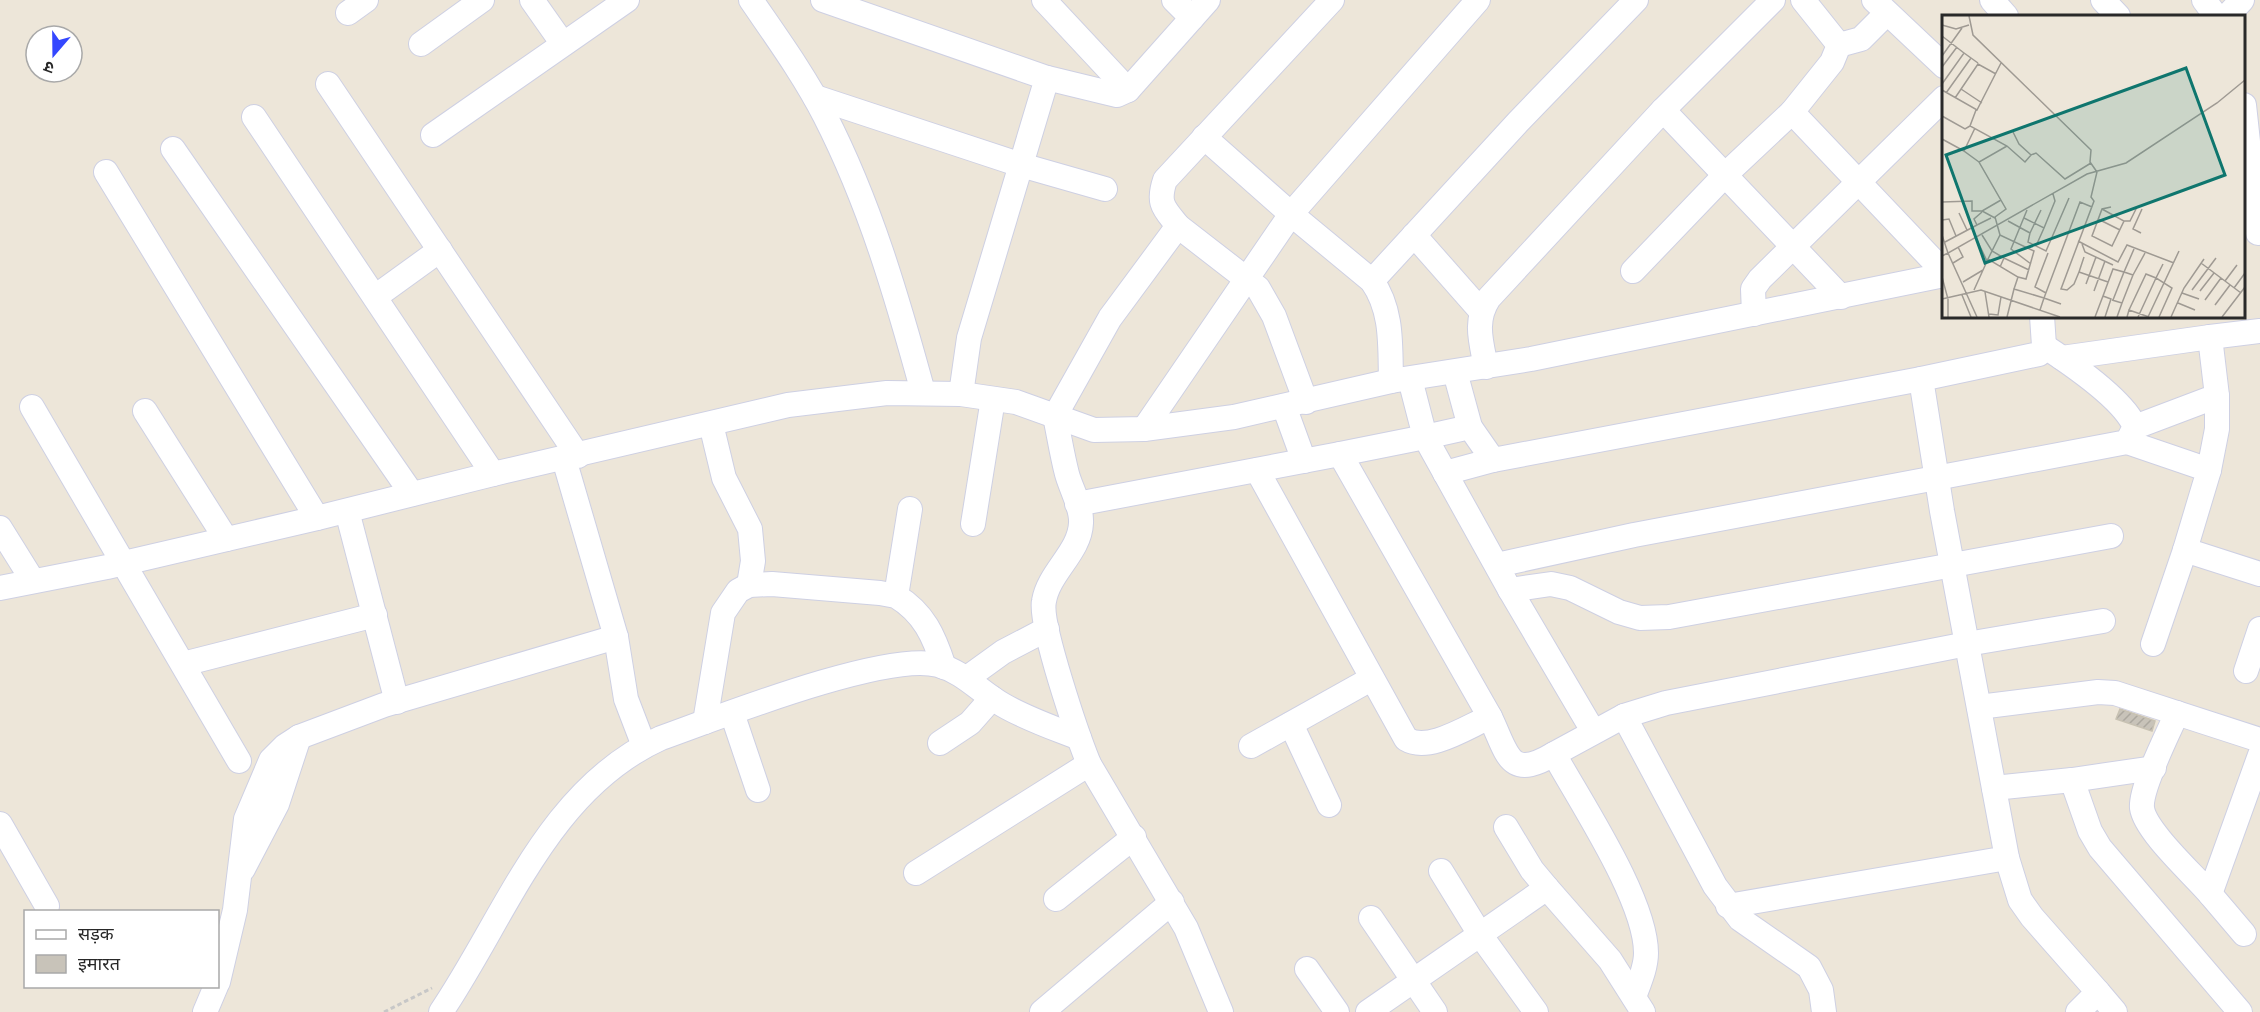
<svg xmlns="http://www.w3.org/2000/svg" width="2260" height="1012" viewBox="0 0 2260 1012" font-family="Montserrat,'Noto Sans Devanagari',sans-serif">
  <defs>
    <pattern id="building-hatch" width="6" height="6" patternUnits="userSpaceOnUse" patternTransform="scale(1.5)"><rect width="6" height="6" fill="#c8c3b9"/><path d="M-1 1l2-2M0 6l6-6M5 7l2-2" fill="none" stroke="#aca89f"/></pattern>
  </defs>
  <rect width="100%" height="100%" fill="#ede6d9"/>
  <!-- building -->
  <path fill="url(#building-hatch)" stroke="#c8c2b3" stroke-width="1.5" d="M2120,709L2155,721L2152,731L2116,719Z"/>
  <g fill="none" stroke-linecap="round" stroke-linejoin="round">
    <!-- minor casing -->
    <g stroke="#ced0e3" stroke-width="26">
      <g id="minor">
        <path d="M532,0L563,44"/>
        <path d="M751,0C777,38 804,75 825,116C870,204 897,297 923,392"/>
        <path d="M823,0L1047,78L969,338L961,394"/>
        <path d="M1044,0L1128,90"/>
        <path d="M1174,0L1192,18"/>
        <path d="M1803,0L1839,45L1832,62L1792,112L1944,272"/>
        <path d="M1874,0L1944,66"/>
        <path d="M1992,0L2006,16"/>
        <path d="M2103,0L2118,16"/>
        <path d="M2204,0L2216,16"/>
        <path d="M348,13L366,0"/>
        <path d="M2227,16L2242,0"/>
        <path d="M421,44L482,0"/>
        <path d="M1839,45L1861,39L1887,13"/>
        <path d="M1047,78L1117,95L1128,90L1208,0"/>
        <path d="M328,84L578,456"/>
        <path d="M815,97L1021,165L1105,189"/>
        <path d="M2244,105L2258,233"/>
        <path d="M1663,110L1773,0"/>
        <path d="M254,117L493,474"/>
        <path d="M433,135L627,0"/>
        <path d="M1204,137L1291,214L1478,0"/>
        <path d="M173,149L412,494"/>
        <path d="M106,172L317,518"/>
        <path d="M1178,226L1258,288L1274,316L1306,402"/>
        <path d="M1414,235L1481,311"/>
        <path d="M1633,271L1726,174L1792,112"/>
        <path d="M1372,281L1518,122L1636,0"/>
        <path d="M375,297L440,250"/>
        <path d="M1754,314L1753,289L1760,279L1944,98"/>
        <path d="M2210,337L2260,331"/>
        <path d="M2062,358L2210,337L2217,396L2135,427"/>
        <path d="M1486,367C1481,341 1474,321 1489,298L1663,110L1841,297"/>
        <path d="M1455,372L1470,427"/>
        <path d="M1410,379L1425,437L1470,427L1493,460L1921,379"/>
        <path d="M1284,406L1304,461"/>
        <path d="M32,407L239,761"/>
        <path d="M145,411L226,539"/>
        <path d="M711,424L724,478L750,529L753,561L749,585"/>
        <path d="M1144,429L1291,214L1372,281C1393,311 1390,346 1391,381"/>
        <path d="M2127,442L2209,470L2185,550L2260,574"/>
        <path d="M1340,454L1425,437L1510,590L1593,731"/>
        <path d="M564,459L616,637L626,699L644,746"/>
        <path d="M1257,470L1406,739C1429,753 1468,726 1490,717"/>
        <path d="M2209,470L2217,429V396"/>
        <path d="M1445,473L1493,460"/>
        <path d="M1077,504L1340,454L1490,717C1508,754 1508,781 1554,754C1581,803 1646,900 1646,953C1646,968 1639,983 1634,997"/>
        <path d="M347,511L397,702"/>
        <path d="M973,524L993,399"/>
        <path d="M0,528L33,581"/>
        <path d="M1497,565L1634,535L2127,442L2135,427C2124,400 2070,363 2044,346"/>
        <path d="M0,588L107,567L317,518L493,474L788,405L887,393L961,394L1016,402L1094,430L1144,429L1234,417L1391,381L1531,359L1944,275"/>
        <path d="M1510,590L1551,584L1570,588L1619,612L1640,618L1669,617L2111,536"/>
        <path d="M896,596L910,509"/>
        <path d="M2153,644L2185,550"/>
        <path d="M183,664L375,615"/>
        <path d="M2246,671L2260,629"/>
        <path d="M967,678L1003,652L1047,629"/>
        <path d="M1979,707L2098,692L2115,693L2260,740"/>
        <path d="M732,713L758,790"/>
        <path d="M2177,713C2168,734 2140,788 2142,808C2145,831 2194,875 2210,894L2260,755"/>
        <path d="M1624,716L1666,703L1967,644L2103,621"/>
        <path d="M705,722L723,613L738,591L749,585L772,584L880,593L896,596C924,613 934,636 944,667"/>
        <path d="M1291,724L1329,805"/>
        <path d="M940,743L970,723L992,698"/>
        <path d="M1251,746L1371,679"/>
        <path d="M1554,754L1624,716L1715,886L1740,919L1809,967L1821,990L1824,1012"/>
        <path d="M2072,780L2154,768"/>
        <path d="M1994,788L2072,780L2090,831L2100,848L2240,1012"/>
        <path d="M0,824L47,906"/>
        <path d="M2007,858L2020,900L2032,917L2098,992L2078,1012"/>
        <path d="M243,869L277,804L299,737"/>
        <path d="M1441,871L1481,936L1536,1012"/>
        <path d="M916,873L1089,764"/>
        <path d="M1547,888L1610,960L1643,1012"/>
        <path d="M2210,894L2244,934"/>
        <path d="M1056,899L1134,837"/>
        <path d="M1728,906L2007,858L1942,511L1921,379L2039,354L2044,346L2042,316"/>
        <path d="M1371,918L1435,1012"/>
        <path d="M1307,969L1337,1012"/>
        <path d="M218,982L235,910L246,819L271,760L285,746L299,737L384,705L616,637"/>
        <path d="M2098,992L2115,1012"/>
        <path d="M205,1012L216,986"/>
        <path d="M441,1012C506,916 548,789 661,738C717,718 886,651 938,665C964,672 980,692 1003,705C1027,719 1054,728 1079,738"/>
        <path d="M1042,1012L1172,902"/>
        <path d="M1221,1012L1186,928L1089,764C1078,737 1039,624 1044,601C1049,572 1080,552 1081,523C1082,507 1071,489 1067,474C1062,455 1059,435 1055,416L1110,318L1178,226C1164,208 1157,204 1165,180L1332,0"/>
        <path d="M1368,1012L1547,888L1532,870L1506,827"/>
      </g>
    </g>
    <!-- path -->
    <path stroke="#c7c7c7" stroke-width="3" stroke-dasharray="4.5 3" stroke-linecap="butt" d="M384,1012L432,988"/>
    <!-- minor -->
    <use href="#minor" stroke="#fff" stroke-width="24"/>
  </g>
  <!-- overview -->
  <g transform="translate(1942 15)">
    <rect width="303" height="303" fill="#ede6d9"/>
    <path fill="none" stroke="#9f9a93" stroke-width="1.5" d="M27,1L31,20L149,135L148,147L155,157L149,182L152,186L119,274L125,275L132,269L137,257M0,10L14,14L27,10M0,21L22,38M0,41L20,13M0,52L15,32M0,69L22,38L36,48M19,74L40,88M0,75L35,95L59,48M4,78L29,43M13,83L36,49L54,59M34,95L28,111L65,131L83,147L89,140M0,101L23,114L28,111M33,113L22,136L37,147M71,117L77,129L89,140L94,138L123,164L149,148M0,124L22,136M0,187L30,186V196H40M160,194L182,206L170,231L150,221L160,194L169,192M85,195L69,234L89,249M40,197L32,204L35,210L49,203M17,198L25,215M53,203L40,196L59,185M82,203L102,213L113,186L111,179M156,204L178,215M0,205L7,204L14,221M66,206L88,218L86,227L104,236L127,183M182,206H188L195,192M88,218L99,195M199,218L191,214L200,194M0,220L6,238L0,241M40,220L50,236L62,243M58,220L53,202L64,194L37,147L65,131M34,223L45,246M136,226L176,247L185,230L232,248M3,227L35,210M140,229L143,237L171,250M94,231L102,213M142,242L137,257L166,267M46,244L58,220L92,236L84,264L76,262M11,248L21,242L16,232M259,248L299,278M58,252L62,243L87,255M191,260L203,238M0,262L6,284V302M283,266L295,250M21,267L41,255M144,269L154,242M292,273L303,258M32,275L46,244L76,262L72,274M250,275L274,243M152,276L163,246M258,276L272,258M43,277L47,302M104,278L93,272L106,238M240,278L257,284M20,280L29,302M161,281L171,254L182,257L192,234M0,284L39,275L118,302M170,285L180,288L175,302M171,285L182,257L191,260L180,288M263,285L279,263M236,288L253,295M119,289L102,283L138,187L150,192M273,290L288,270M187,295L204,259L214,263L196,302M47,299L56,300L59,282M35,302L6,238L145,159L184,148L275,88L303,65M65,302L72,274L102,283L98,295M153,302L161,281L169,284L163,302M185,302L187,295L207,302M206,302L237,236M217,302L230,273L214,263L221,249M229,302L242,273L262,244M280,302L303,272"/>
    <path fill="#0f766e" fill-opacity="0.15" stroke="#0f766e" stroke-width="3" d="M244,53L283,160L43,248L4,140Z"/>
    <rect width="303" height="303" fill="none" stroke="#292929" stroke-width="3"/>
  </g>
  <!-- legend -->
  <rect x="24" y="910" width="195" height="78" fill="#ffffff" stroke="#a9a9a9" stroke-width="1.5"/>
  <rect x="36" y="930" width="30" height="9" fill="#ffffff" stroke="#a9a9a9" stroke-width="1.5"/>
  <text x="78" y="940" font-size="18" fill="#292929">सड़क</text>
  <rect x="36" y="955" width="30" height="18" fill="#c8c3b9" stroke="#a9a9a9" stroke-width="1.5"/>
  <text x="78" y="970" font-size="18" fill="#292929">इमारत</text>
  <!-- north arrow -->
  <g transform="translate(54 54) rotate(200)"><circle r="28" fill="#ffffff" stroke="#a9a9a9" stroke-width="1.5"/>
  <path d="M0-4.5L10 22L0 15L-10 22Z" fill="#3447ff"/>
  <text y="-9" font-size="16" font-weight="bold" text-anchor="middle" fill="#292929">उ</text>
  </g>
</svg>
